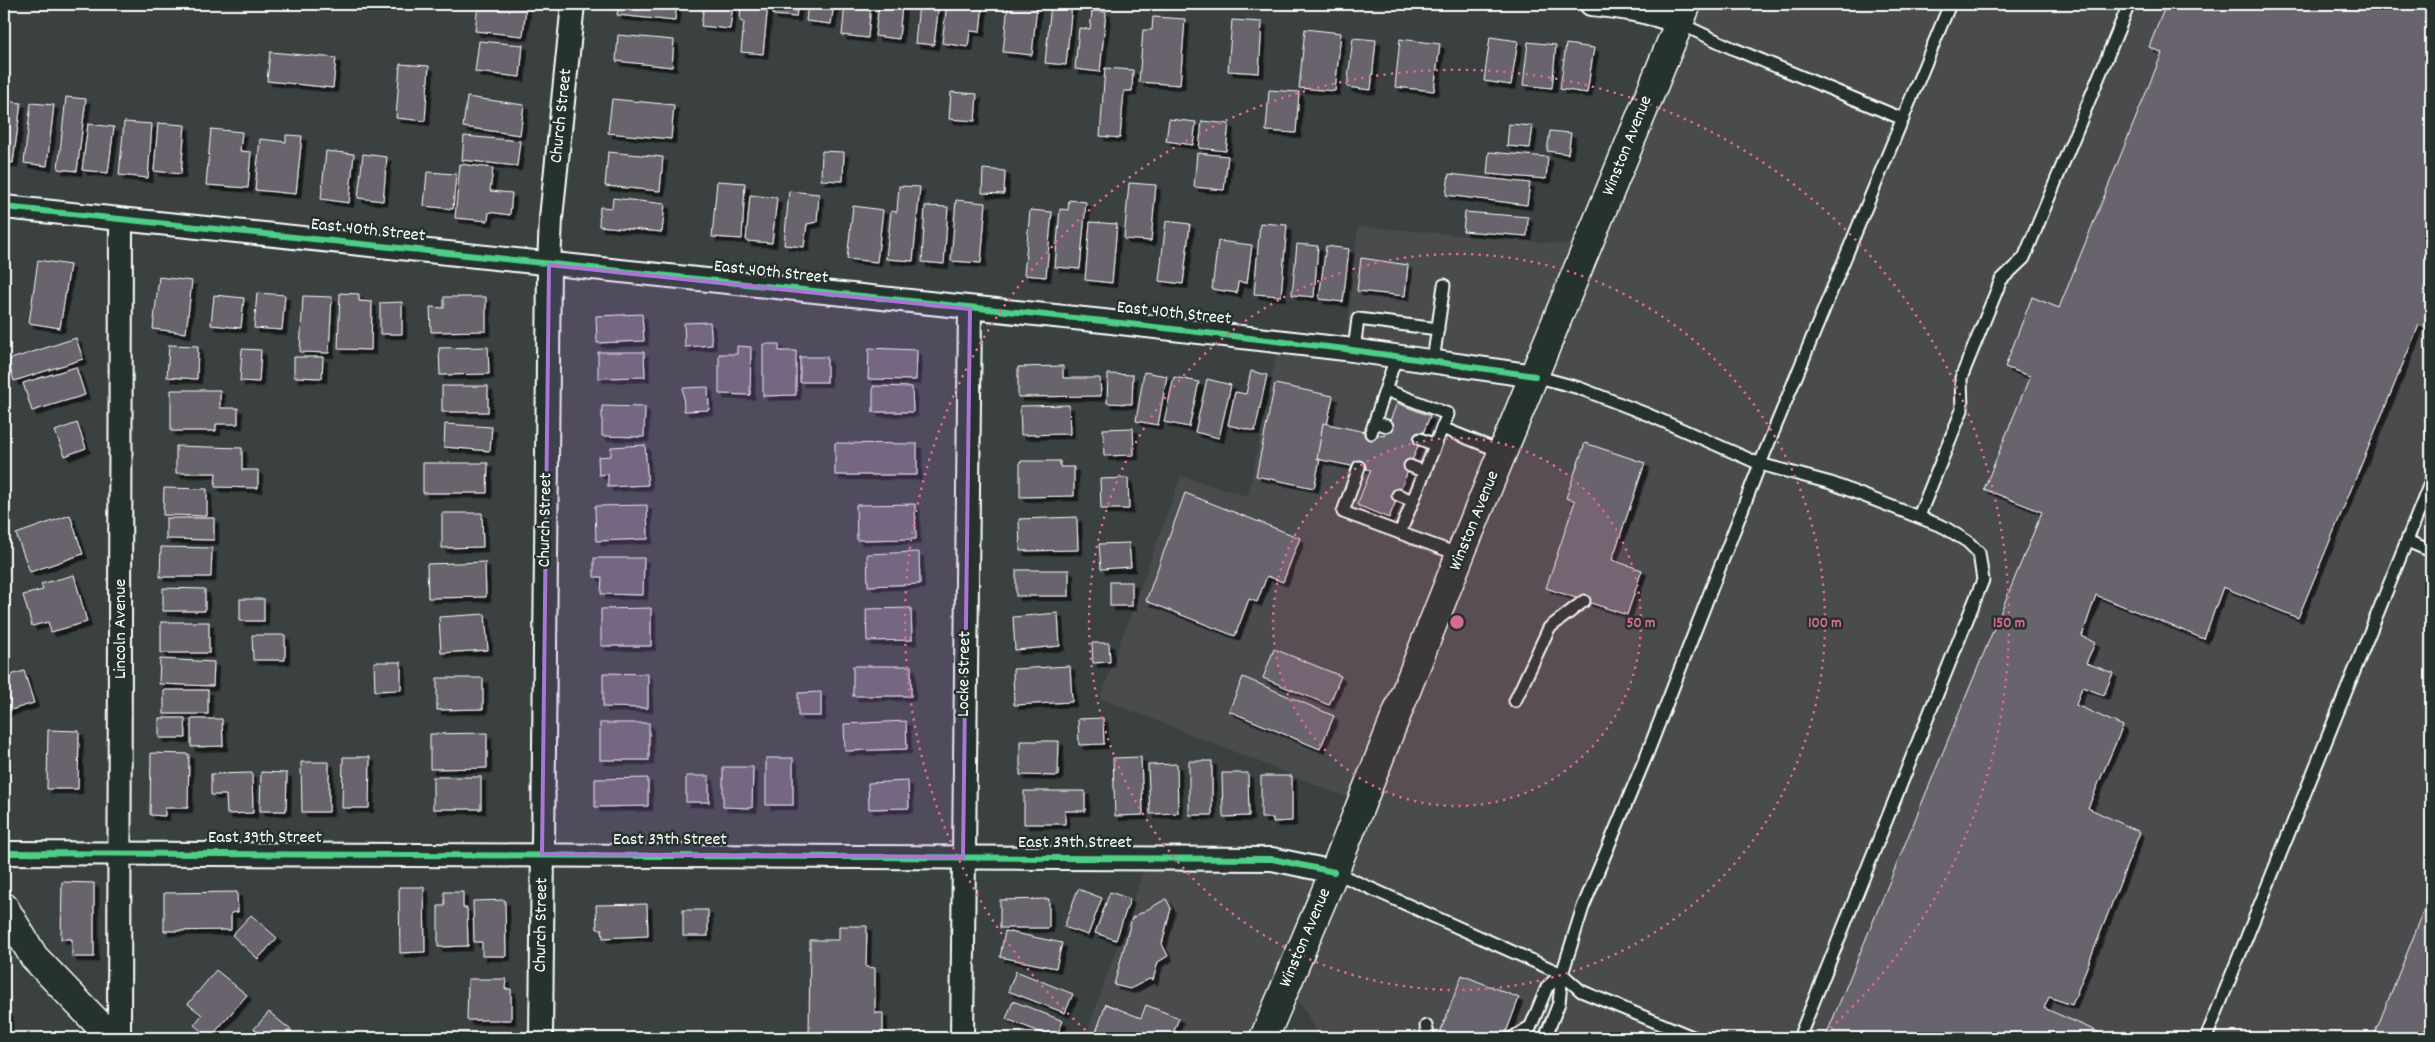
<svg xmlns="http://www.w3.org/2000/svg" width="2435" height="1042" viewBox="0 0 2435 1042" font-family="Dekko,sans-serif">
  <defs>
    <filter id="shadow"><feDropShadow dx="4.5" dy="4.5" stdDeviation="0" flood-color="#0009"/></filter>
  </defs>
  <rect width="100%" height="100%" fill="#3a4140"/>
  <filter id="ink" filterUnits="userSpaceOnUse"><feTurbulence type="fractalNoise" baseFrequency=".02" numOctaves="2"/><feDisplacementMap in="SourceGraphic" scale="10" xChannelSelector="R" yChannelSelector="G"/><feConvolveMatrix kernelMatrix="1 2 1 2 8 2 1 2 1" color-interpolation-filters="sRGB"/></filter>
  <g filter="url(#ink)">
    <!-- built -->
    <path fill="#484b4e" d="M1687,4H2431V1038H1321L1288,984L1264,1038H1085L1148,858L1333,872L1361,803L1100,698L1181,476L1248,496L1279,341L1345,348L1358,226L1588,246Z"/>
    <!-- building -->
    <g fill="#68636d" stroke="#fff" filter="url(#shadow)">
      <path d="M478,4L526,7L523,36L475,31Z"/>
      <path d="M619,4H677L675,21L617,15Z"/>
      <path d="M704,4H733L730,29L701,26Z"/>
      <path d="M741,4H768L763,54L741,52L744,22L740,21Z"/>
      <path d="M774,4H798L796,17L773,15Z"/>
      <path d="M808,4H834L831,24L806,21Z"/>
      <path d="M845,4H871L868,38L842,35Z"/>
      <path d="M879,4H902L899,39L875,36Z"/>
      <path d="M919,4H939L934,45L915,43Z"/>
      <path d="M947,4H983L980,32L970,31L968,47L942,43Z"/>
      <path d="M1008,4L1037,5L1032,55L1003,52Z"/>
      <path d="M1051,4H1072L1066,65L1045,63Z"/>
      <path d="M2166,4H2431V330L2419,325L2298,618L2223,587L2204,639L2096,595L2082,636L2095,643L2086,663L2113,673L2104,695L2082,687L2076,705L2123,726L2088,808L2140,832L2072,1005L2049,997L2044,1008L2112,1038H1825L2042,512L1984,489L2030,376L2005,367L2032,297L2059,308L2162,53L2149,47Z"/>
      <path d="M1092,11L1106,12L1100,72L1075,69L1079,28L1090,29Z"/>
      <path d="M1153,17L1185,19L1180,85L1139,82L1143,30H1152Z"/>
      <path d="M1232,20L1262,22L1259,73L1228,71Z"/>
      <path d="M1305,29L1341,33L1335,91L1299,88Z"/>
      <path d="M618,35L674,40L672,67L616,61Z"/>
      <path d="M1490,37L1518,41L1511,85L1484,81Z"/>
      <path d="M1353,38L1376,40L1371,90L1347,87Z"/>
      <path d="M1400,39L1440,44L1434,91L1395,87Z"/>
      <path d="M479,41L523,45L520,77L475,72Z"/>
      <path d="M1528,42L1556,45L1552,88L1523,85Z"/>
      <path d="M1566,44L1594,48L1587,93L1560,89Z"/>
      <path d="M270,52L336,58L333,88L267,81Z"/>
      <path d="M400,64L429,66L425,121L396,118Z"/>
      <path d="M1105,68L1133,70L1132,91H1124L1120,138L1100,136Z"/>
      <path d="M1269,90L1299,92L1296,133L1266,131Z"/>
      <path d="M951,92L977,94L975,121L949,119Z"/>
      <path d="M66,97L86,99L77,171L58,169Z"/>
      <path d="M467,97L524,105L520,135L463,127Z"/>
      <path d="M612,99L674,105L671,139L608,133Z"/>
      <path d="M4,101L21,103L13,163L4,162Z"/>
      <path d="M31,103L54,105L47,166L24,163Z"/>
      <path d="M1169,119L1196,122L1193,145L1166,141Z"/>
      <path d="M1202,121L1229,124L1226,151L1199,148Z"/>
      <path d="M124,122L152,124L148,178L119,175Z"/>
      <path d="M158,123L185,125L181,174L154,171Z"/>
      <path d="M88,124L114,127L108,173L82,170Z"/>
      <path d="M1509,124L1533,126L1530,148L1507,146Z"/>
      <path d="M211,129L242,132L240,151L251,152L248,188L206,185Z"/>
      <path d="M1550,131L1571,133L1568,154L1547,151Z"/>
      <path d="M286,135L302,136L296,194L255,190L260,139L286,142Z"/>
      <path d="M464,136L520,141L517,166L462,160Z"/>
      <path d="M326,151L354,154L349,203L321,199Z"/>
      <path d="M822,151L844,152L843,181L821,180Z"/>
      <path d="M608,152L663,157L660,191L605,186Z"/>
      <path d="M1489,152L1548,157L1546,179L1487,174Z"/>
      <path d="M1197,153L1228,156L1224,190L1194,187Z"/>
      <path d="M363,154L387,157L383,201L358,198Z"/>
      <path d="M460,164L493,168L490,191L512,193L510,215L489,212L488,221L455,218Z"/>
      <path d="M983,169L1005,171L1004,194L982,193Z"/>
      <path d="M427,172L456,174L453,209L424,206Z"/>
      <path d="M1449,174L1530,183L1527,205L1446,195Z"/>
      <path d="M717,181L745,183L742,239L712,237Z"/>
      <path d="M1129,183L1156,185L1151,241L1124,239Z"/>
      <path d="M899,186L920,187L913,261L886,259L891,211L897,212Z"/>
      <path d="M789,191L819,194L817,222L807,224L804,247L784,245Z"/>
      <path d="M750,195L777,198L772,243L746,241Z"/>
      <path d="M613,198L665,204L662,232L599,226L600,207L612,208Z"/>
      <path d="M956,200L986,203L981,263L951,261Z"/>
      <path d="M1069,200L1086,202L1080,269L1055,267L1060,209L1068,210Z"/>
      <path d="M853,206L883,210L877,262L847,259Z"/>
      <path d="M925,206L948,207L944,264L922,262Z"/>
      <path d="M1030,210L1052,212L1046,277L1024,275Z"/>
      <path d="M1465,212L1528,217L1527,236L1463,231Z"/>
      <path d="M1166,221L1190,224L1183,284L1159,281Z"/>
      <path d="M1090,222L1117,224L1112,283L1085,280Z"/>
      <path d="M1260,223L1287,225L1281,296L1254,294Z"/>
      <path d="M1218,241L1252,245L1247,283L1238,282L1237,293L1212,289Z"/>
      <path d="M1297,244L1318,246L1314,297L1292,295Z"/>
      <path d="M1326,246L1349,249L1343,302L1319,299Z"/>
      <path d="M1361,258L1408,265L1405,296L1357,291Z"/>
      <path d="M38,260L70,265L60,328L29,323Z"/>
      <path d="M159,277L192,281L186,333L153,329Z"/>
      <path d="M257,293L285,295L282,330L254,328Z"/>
      <path d="M340,293L359,294V301L372,302L371,350L338,349Z"/>
      <path d="M214,295L244,298L241,328L211,325Z"/>
      <path d="M303,296L332,297L329,353L300,352Z"/>
      <path d="M444,297H486V331L431,332L430,307L444,308Z"/>
      <path d="M402,302V334H380V303Z"/>
      <path d="M642,314L644,341L597,343L596,316Z"/>
      <path d="M710,322L712,345L685,347L684,323Z"/>
      <path d="M76,338L83,359L14,381L8,360Z"/>
      <path d="M763,344H779V351H796V395L763,396Z"/>
      <path d="M169,345L198,346L197,379L167,377Z"/>
      <path d="M737,346L751,347L750,395L719,394V354H737Z"/>
      <path d="M488,347L489,374L440,375L439,348Z"/>
      <path d="M869,348L917,350L916,380L868,379Z"/>
      <path d="M242,349L261,350L259,382L240,381Z"/>
      <path d="M598,352H644L645,377L598,378Z"/>
      <path d="M294,357H323L322,378L294,377Z"/>
      <rect x="800" y="357" width="27" height="25"/>
      <path d="M1063,366V378H1100L1101,396L1018,397V367Z"/>
      <path d="M76,367L85,395L32,411L23,383Z"/>
      <path d="M1251,371L1267,375L1255,431L1228,425L1235,392L1246,394Z"/>
      <path d="M1144,372L1167,376L1158,425L1136,421Z"/>
      <path d="M1108,374L1133,375L1132,404L1107,403Z"/>
      <path d="M1174,377L1199,382L1189,427L1164,422Z"/>
      <path d="M1207,379L1231,385L1219,438L1195,432Z"/>
      <path d="M1275,384L1333,396L1314,488L1256,476Z"/>
      <rect x="442" y="386" width="46" height="26"/>
      <path d="M873,386L912,387L913,412H873Z"/>
      <path d="M708,387L709,410L684,411L683,388Z"/>
      <path d="M171,390H220V408H238V424H216V431H171Z"/>
      <path d="M1397,403L1430,416L1389,518L1357,505L1371,470L1317,459L1323,423L1384,436Z"/>
      <path d="M1069,405L1070,434L1021,435L1020,406Z"/>
      <path d="M602,406L645,407L644,437L602,436Z"/>
      <path d="M77,423L86,448L65,456L55,431Z"/>
      <path d="M445,424L492,427L490,451L444,447Z"/>
      <path d="M1133,428L1134,455L1104,456L1103,429Z"/>
      <path d="M835,443L917,444V475H835Z"/>
      <path d="M1585,443L1645,463L1612,560L1642,570L1627,615L1546,588L1575,501L1566,498Z"/>
      <path d="M645,445L648,485L608,487V474L599,475L598,457L611,456V447Z"/>
      <path d="M176,446L242,448V470H258V488L215,487L216,473H176Z"/>
      <path d="M1020,461H1060V467H1074V496L1020,497Z"/>
      <path d="M423,463H488L487,493H423Z"/>
      <path d="M1128,478L1129,509H1101L1100,479Z"/>
      <path d="M164,488L207,489V516L163,515Z"/>
      <path d="M1185,493L1300,538L1283,582L1267,576L1257,602L1249,599L1235,636L1146,601Z"/>
      <path d="M915,504L916,539L857,540L856,505Z"/>
      <path d="M647,505L648,539L596,541L595,506Z"/>
      <path d="M442,513H482L483,547L442,548Z"/>
      <path d="M70,515L83,554L30,572L16,534Z"/>
      <path d="M1077,517L1078,550L1020,551L1019,519Z"/>
      <path d="M166,518H214V540L166,539Z"/>
      <path d="M1129,543L1131,567L1101,569L1099,544Z"/>
      <path d="M161,547L212,548L211,577H160Z"/>
      <path d="M919,552L920,584L868,586L867,554Z"/>
      <path d="M594,558H644L643,595L601,594L602,577H594Z"/>
      <path d="M485,562L486,597L428,598L427,564Z"/>
      <rect x="1016" y="570" width="53" height="26"/>
      <path d="M74,575L87,622L51,632L48,622L32,626L23,595L43,590L41,584Z"/>
      <rect x="1110" y="582" width="22" height="24"/>
      <path d="M163,588L205,589V611H163Z"/>
      <rect x="240" y="599" width="24" height="22"/>
      <path d="M651,608V646H601V609Z"/>
      <path d="M911,608L912,640L867,641L866,609Z"/>
      <path d="M1058,613L1060,646L1015,650L1013,617Z"/>
      <path d="M485,614L488,650L441,653L439,617Z"/>
      <rect x="161" y="622" width="48" height="31"/>
      <path d="M252,635H285V660H253Z"/>
      <path d="M1092,643H1109L1110,662L1093,663Z"/>
      <path d="M1274,649L1341,676L1329,705L1263,678Z"/>
      <path d="M160,659L214,662L213,686L159,684Z"/>
      <path d="M374,662H401V690L375,691Z"/>
      <rect x="853" y="666" width="58" height="30"/>
      <path d="M1070,666L1072,702L1014,705L1013,669Z"/>
      <path d="M24,671L34,703L4,712V677Z"/>
      <path d="M603,673L648,674V708L603,707Z"/>
      <path d="M1243,677L1334,716L1320,749L1229,711Z"/>
      <path d="M437,678H483V709L437,710Z"/>
      <rect x="164" y="690" width="44" height="24"/>
      <path d="M821,692V716H798V693Z"/>
      <path d="M159,718H185L186,738H159Z"/>
      <path d="M1103,718L1104,744L1079,745L1078,719Z"/>
      <path d="M191,719H222L223,746L191,747Z"/>
      <path d="M906,721L907,749L845,751L844,724Z"/>
      <rect x="600" y="723" width="49" height="37"/>
      <path d="M48,730L79,731L78,789H47Z"/>
      <path d="M487,733V768L430,769V734Z"/>
      <path d="M1020,741H1059L1058,776L1020,775Z"/>
      <path d="M151,753L189,754L188,808H165V816L150,815Z"/>
      <path d="M343,757H370L369,808H342Z"/>
      <path d="M1141,757L1143,815L1115,816L1113,758Z"/>
      <rect x="766" y="758" width="27" height="47"/>
      <rect x="1189" y="761" width="23" height="54"/>
      <path d="M301,762H329V812H302Z"/>
      <path d="M1177,764L1178,813L1150,814L1148,765Z"/>
      <path d="M723,767H753L752,808L723,807Z"/>
      <path d="M261,772L287,773L286,811H260Z"/>
      <path d="M252,773L253,813L227,814L226,795H211V774Z"/>
      <path d="M1222,773H1248L1249,816L1223,817Z"/>
      <rect x="686" y="776" width="23" height="26"/>
      <path d="M1261,776H1292V821L1273,822V818H1261Z"/>
      <rect x="433" y="777" width="48" height="32"/>
      <path d="M648,778V806L595,807V779Z"/>
      <path d="M908,781L909,808L869,809L868,783Z"/>
      <path d="M1024,791H1085V811H1065V824H1024Z"/>
      <path d="M62,882L94,883V957H72V939H61Z"/>
      <path d="M399,887H424L425,952L400,953Z"/>
      <path d="M1078,889L1102,898L1088,935L1064,927Z"/>
      <path d="M237,892L238,912L231,913V930L164,931V893Z"/>
      <path d="M444,892H463V908H467L468,946L438,947V906H445Z"/>
      <path d="M1110,892L1130,899L1116,940L1095,933Z"/>
      <path d="M2431,893V1038H2373Z"/>
      <path d="M1049,899V928H1000V900Z"/>
      <path d="M1166,899L1171,908L1162,944L1168,956L1158,962L1153,980L1149,979L1130,989L1114,985L1132,918Z"/>
      <path d="M505,900L506,956H482V942H474L473,901Z"/>
      <path d="M647,904L648,936L603,938L602,929H597L596,905Z"/>
      <rect x="683" y="910" width="25" height="26"/>
      <path d="M251,915L277,938L258,959L232,935Z"/>
      <path d="M839,926H867L866,967L875,968V1013H883V1038H809L810,940H839Z"/>
      <path d="M1005,931L1062,943L1056,968L1000,957Z"/>
      <path d="M216,970L247,995L210,1038L194,1025L202,1015L188,1004Z"/>
      <path d="M1016,971L1073,994L1065,1013L1008,991Z"/>
      <path d="M1462,975L1519,998L1504,1038H1438Z"/>
      <path d="M468,979H506L505,989H511V1020H467Z"/>
      <path d="M1013,1001L1063,1021L1056,1038L1006,1019Z"/>
      <path d="M1106,1004L1141,1018L1146,1005L1179,1018L1174,1031L1192,1038H1094Z"/>
      <rect x="4" y="1012" width="4" height="26"/>
      <path d="M269,1012L292,1031L286,1038H255L259,1033L254,1029Z"/>
      <path d="M487,1033V1038H445V1035Z"/>
    </g>
    <g fill="none" stroke-linecap="round" stroke-linejoin="round">
      <!-- lane casing -->
      <g stroke="#fff" stroke-width="15">
        <g id="lane">
          <path d="M1679,23L1732,48L1903,119"/>
          <path d="M1354,350L1358,319L1438,329"/>
          <path d="M1433,361L1444,285"/>
          <path d="M1535,376L1579,388L1649,415L1760,464L1831,483L1944,527L1968,542L1979,553L1983,580L1799,1038"/>
          <path d="M1386,390L1448,414L1442,428L1502,452"/>
          <path d="M1375,422L1387,426"/>
          <path d="M1371,433L1396,357"/>
          <path d="M1420,439L1435,445"/>
          <path d="M1410,466L1425,472"/>
          <path d="M1359,467L1343,512L1460,555"/>
          <path d="M1398,495L1413,501"/>
          <path d="M1919,516L1962,410L1961,378L2001,280L2024,258L2129,4"/>
          <path d="M1400,533L1442,428"/>
          <path d="M2407,541L2431,551"/>
          <path d="M1515,701L1549,628L1584,601"/>
          <path d="M1334,872L1562,974L1581,991L1695,1038"/>
          <path d="M1426,1026L1429,1038"/>
          <path d="M1512,1038L1530,1027"/>
          <path d="M1526,1038L1547,987L1562,974"/>
          <path d="M1545,1038L1559,1003L1562,974L1583,907L1647,754L1760,464L1950,4"/>
          <path d="M2206,1038L2431,481"/>
        </g>
      </g>
      <!-- street casing -->
      <g stroke="#fff" stroke-width="26">
        <g id="street">
          <path d="M1591,4C1620,7 1651,11 1679,23"/>
          <path d="M4,207L1103,321L1345,349L1535,376"/>
          <path d="M4,853L1272,859L1334,872"/>
          <path d="M119,1038L121,220"/>
          <path d="M541,1038L549,265L551,218L573,4"/>
          <path d="M962,1038L970,309"/>
        </g>
      </g>
      <!-- secondary casing -->
      <g stroke="#fff" stroke-width="31">
        <g id="secondary">
          <path d="M4,907L34,957L112,1038"/>
          <path d="M1264,1038L1334,872L1460,555L1687,4"/>
        </g>
      </g>
      <!-- lane -->
      <use href="#lane" stroke="#26332d" stroke-width="11"/>
      <!-- street -->
      <use href="#street" stroke="#26332d" stroke-width="22"/>
      <!-- secondary -->
      <use href="#secondary" stroke="#26332d" stroke-width="28"/>
      <!-- cycleway casing -->
      <g stroke="#26332d" stroke-width="9">
        <g id="cycleway">
          <path d="M4,207L1103,321L1345,349L1535,376"/>
          <path d="M4,853L1272,859L1334,872"/>
        </g>
      </g>
      <!-- cycleway -->
      <use href="#cycleway" stroke="#4dcf88" stroke-width="6"/>
    </g>
  </g>
  <!-- marked area -->
  <path fill="#a976d5" fill-opacity="0.2" stroke="#a976d5" stroke-width="4" stroke-linejoin="round" d="M549,265L970,309L963,857L542,854Z"/>
  <!-- distance rings -->
  <circle cx="1457" cy="622" r="184" fill="#d76994" fill-opacity=".12"/>
  <g fill="none" stroke="#d76994" stroke-width="2.5" stroke-dasharray="2.5 5">
    <circle cx="1457" cy="622" r="184"/>
    <circle cx="1457" cy="622" r="368"/>
    <path d="M1091 1035A552 552 0 1 1 1823 1035"/>
  </g>
  <g text-anchor="middle" dominant-baseline="central" stroke-width="5" stroke-linejoin="round" paint-order="stroke">
    <!-- street labels -->
    <g font-size="18" fill="#fff" stroke="#26332d">
      <text transform="translate(562 116) rotate(-84)">Church Street</text>
      <text transform="translate(1628 146) rotate(-68)">Winston Avenue</text>
      <text transform="translate(368 231) rotate(6)">East 40th Street</text>
      <text transform="translate(771 273) rotate(6)">East 40th Street</text>
      <text transform="translate(1174 314) rotate(6)">East 40th Street</text>
      <text transform="translate(546 520) rotate(-89)">Church Street</text>
      <text transform="translate(1475 521) rotate(-68)">Winston Avenue</text>
      <text transform="translate(121 629) rotate(-90)">Lincoln Avenue</text>
      <text transform="translate(965 674) rotate(-89)">Locke Street</text>
      <text x="265" y="838">East 39th Street</text>
      <text x="670" y="840">East 39th Street</text>
      <text x="1075" y="843">East 39th Street</text>
      <text transform="translate(542 925) rotate(-89)">Church Street</text>
      <text transform="translate(1306 938) rotate(-67)">Winston Avenue</text>
    </g>
  </g>
  <circle cx="1457" cy="622" r="8" fill="#d76994" stroke="#26332d" stroke-width="2.5"/>
  <g font-size="15" text-anchor="middle" font-weight="bold" fill="#d76994" stroke="#26332d" stroke-width="5" stroke-linejoin="round" paint-order="stroke">
    <text x="1641" y="627">50 m</text>
    <text x="1825" y="627">100 m</text>
    <text x="2009" y="627">150 m</text>
  </g>
  <!-- margin -->
  <rect width="2435" height="1042" fill="none" stroke="#26332d" stroke-width="20"/>
  <rect x="10" y="10" width="2415" height="1022" fill="none" stroke="#fff" stroke-width="2" filter="url(#ink)"/>
</svg>
